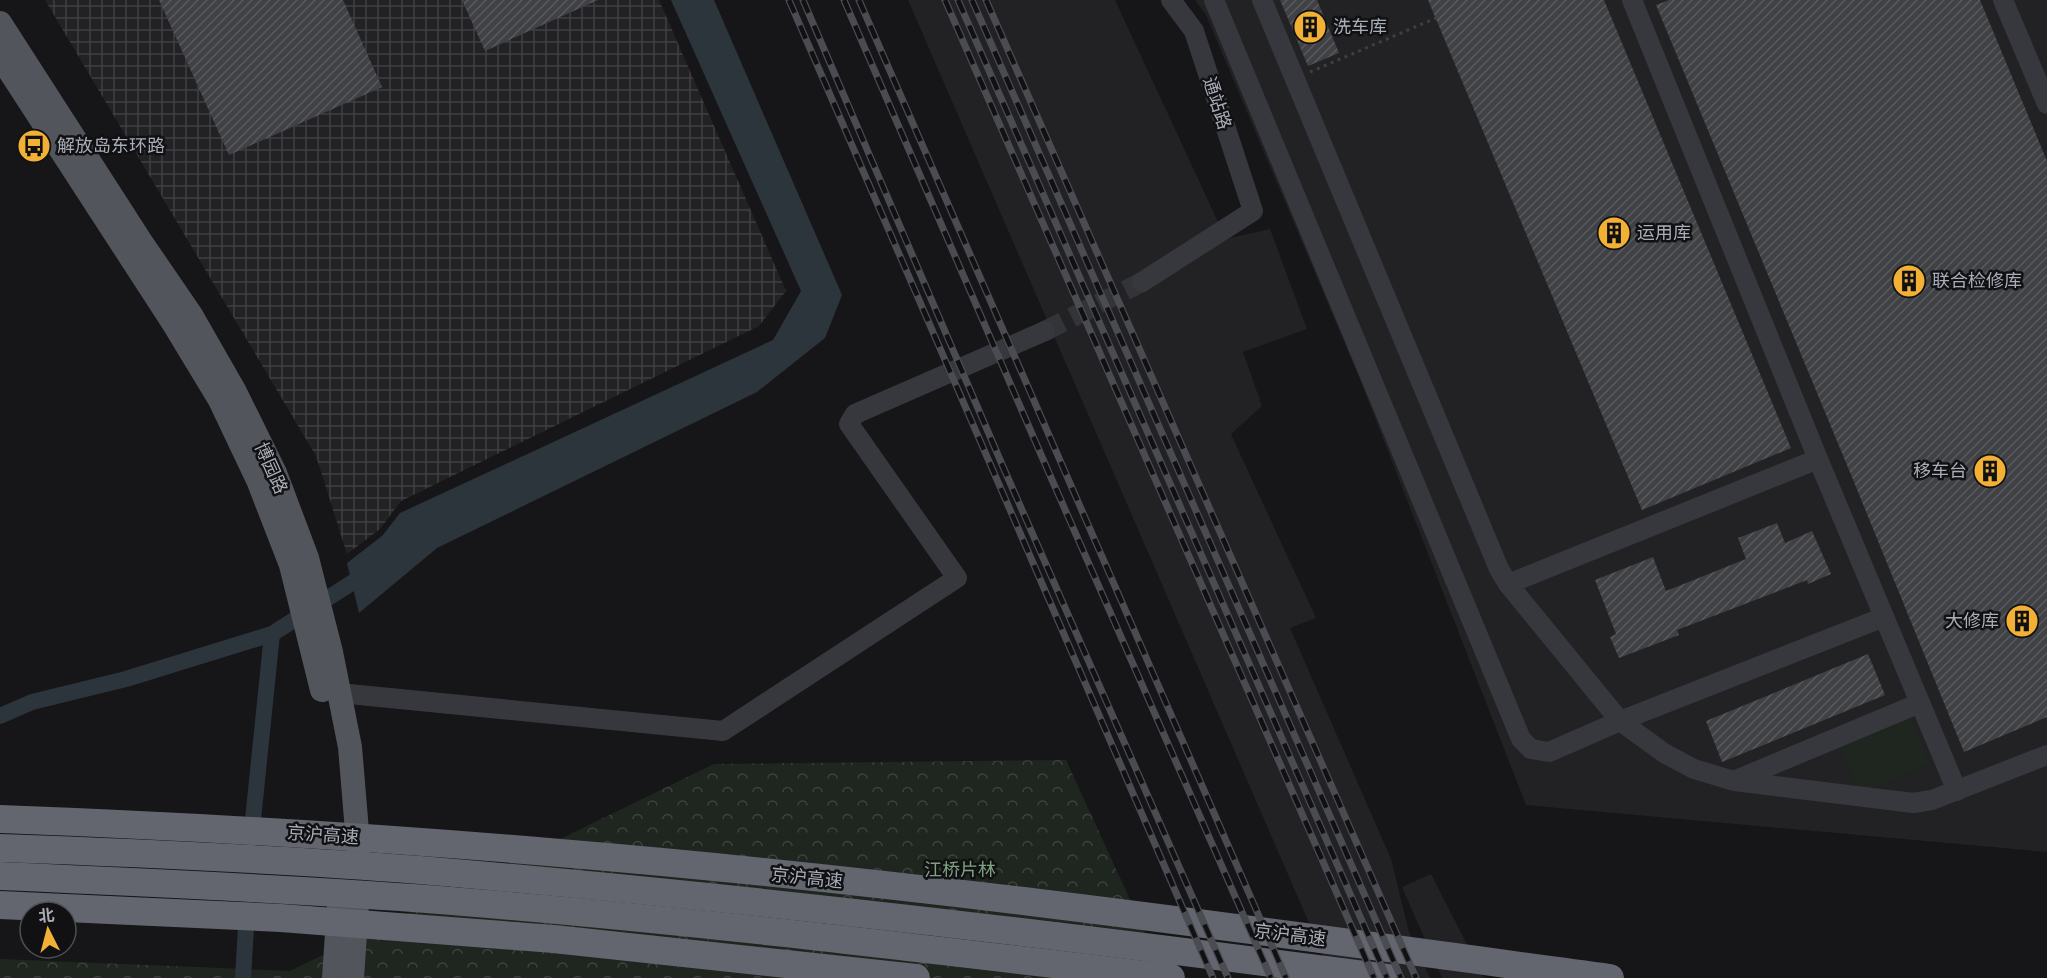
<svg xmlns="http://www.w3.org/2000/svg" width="2047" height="978" viewBox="0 0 2047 978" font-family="Karla,'Noto Sans SC',sans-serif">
  <defs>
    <pattern id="industrial-grid" width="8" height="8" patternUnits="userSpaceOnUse" patternTransform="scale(1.5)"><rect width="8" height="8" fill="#222225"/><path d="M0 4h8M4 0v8" fill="none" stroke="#3f3f43"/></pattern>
    <pattern id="forest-crowns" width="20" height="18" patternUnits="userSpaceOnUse" patternTransform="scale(1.5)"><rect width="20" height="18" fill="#1e261f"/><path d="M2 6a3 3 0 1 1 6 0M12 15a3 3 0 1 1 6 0" fill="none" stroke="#3c433d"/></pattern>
    <pattern id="building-hatch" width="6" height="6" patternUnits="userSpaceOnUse" patternTransform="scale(1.5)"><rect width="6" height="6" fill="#404145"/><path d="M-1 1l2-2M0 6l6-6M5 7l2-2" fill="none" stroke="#595a5e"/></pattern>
  </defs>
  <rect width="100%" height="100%" fill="#161618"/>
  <!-- built -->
  <g fill="#222225">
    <path d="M908,0H1115L1226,239L1270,229L1307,329L1243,352L1262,406L1231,434L1316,618L1290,628L1391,859L1409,932L1430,978H1333Z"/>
    <path d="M1195,0H2047V852L1526,805L1361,382L1206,15Z"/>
    <path d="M1431,874L1484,978H1442L1402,887Z"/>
  </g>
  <!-- industrial -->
  <path fill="url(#industrial-grid)" d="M45,0H659L786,291L759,326L401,501L380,529L347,554L316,456Z"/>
  <!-- grass -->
  <path fill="#1e261f" d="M1910,718L1930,764L1860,793L1841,747Z"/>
  <!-- forest -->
  <path fill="url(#forest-crowns)" d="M1066,760L1166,978H0V959L290,971L714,764Z"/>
  <!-- water -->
  <path fill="#2c353c" d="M671,0H714L842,295L825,338L757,392L437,548L359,613L347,563L382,536L400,513L773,340L801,291Z"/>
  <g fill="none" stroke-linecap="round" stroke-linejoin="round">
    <!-- canal -->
    <g stroke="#2c353c" stroke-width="16">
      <path d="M0,716L32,702L126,679L272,634L364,575L369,570"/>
      <path d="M251,839L272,634"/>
      <path d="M243,978L247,910"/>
    </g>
  </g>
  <!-- building -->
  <g fill="url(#building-hatch)">
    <path d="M159,0H343L382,87L229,155Z"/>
    <path d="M462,0H598L485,51Z"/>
    <path d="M1280,0H1317L1339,53L1308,66Z"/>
    <path d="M1428,0H1604L1791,448L1642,510Z"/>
    <path d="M1669,0H1980L2047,161V717L1964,752L1854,482L1656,5Z"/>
    <path d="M1777,523L1785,543L1812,531L1831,574L1808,584L1807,580L1677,630L1679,635L1619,658L1610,637L1616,634L1595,580L1653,557L1666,591L1746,559L1738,538Z"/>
    <path d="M1868,654L1885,695L1722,762L1706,721Z"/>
  </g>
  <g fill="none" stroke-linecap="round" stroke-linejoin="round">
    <!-- minor-tunnel -->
    <path stroke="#333438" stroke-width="20" stroke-dasharray="20 10" stroke-linecap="butt" d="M1045,331L1142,282"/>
    <!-- path -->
    <path stroke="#3d3f44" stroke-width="3" stroke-dasharray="3 4.5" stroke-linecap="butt" d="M1310,72L1436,18"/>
    <!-- minor -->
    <g stroke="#37383d" stroke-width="20">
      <path d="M1214,0L1521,739L1531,749L1549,752L1620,721L1884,617"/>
      <path d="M1262,0L1499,569L1508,584L1620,721L1664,753L1694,769L1734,781L1913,803L1932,800L2047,755"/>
      <path d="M1632,0L1818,459L1957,791"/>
      <path d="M2003,0L2047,104"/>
      <path d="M1142,282L1253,211L1194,31L1171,0"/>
      <path d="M1508,584L1818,459"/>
      <path d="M339,693L723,731L957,578L849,424L855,414L1045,331"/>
      <path d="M1736,780L1920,703"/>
    </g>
    <!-- major -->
    <g stroke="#53555c" stroke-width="24">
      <path d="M0,23L141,242L191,315L235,392L275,473L307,558L331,652L350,747L359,855"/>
      <path d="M0,56L174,324L220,400L258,480L291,565L322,690"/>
      <path d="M334,978L339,903"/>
      <path d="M352,978L357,905"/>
    </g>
    <!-- highway -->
    <g stroke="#63666e" stroke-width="28">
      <path d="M0,819C187,826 374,837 560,853C911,882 1261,931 1610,978"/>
      <path d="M0,848C140,853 280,859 420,870C743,897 1065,936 1387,978"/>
      <path d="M0,876C138,882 275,888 413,898C666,917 919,948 1171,978"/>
      <path d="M0,905L281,918L554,939L916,978"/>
    </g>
    <!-- rail casing -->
    <g stroke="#4a4c52" stroke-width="7">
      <g id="rail">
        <path d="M789,0L1213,978"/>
        <path d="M803,0L1004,469L1228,978"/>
        <path d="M844,0L1049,473L1271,978"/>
        <path d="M859,0L1286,978"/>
        <path d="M945,0L1374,978"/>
        <path d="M958,0L1387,978"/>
        <path d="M972,0L1401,978"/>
        <path d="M986,0L1416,978"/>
      </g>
    </g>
    <!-- rail -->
    <use href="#rail" stroke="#111113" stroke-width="4.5" stroke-dasharray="14" stroke-linecap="butt"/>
  </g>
  <!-- icons -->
  <defs>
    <g id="building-disc" transform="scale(1.725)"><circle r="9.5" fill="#f2b134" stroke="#111113"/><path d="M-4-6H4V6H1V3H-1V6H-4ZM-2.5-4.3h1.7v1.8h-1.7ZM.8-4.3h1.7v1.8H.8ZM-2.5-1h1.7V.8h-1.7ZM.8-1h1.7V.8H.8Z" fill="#111"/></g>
    <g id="bus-disc" transform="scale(1.725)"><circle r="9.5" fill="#f2b134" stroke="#111113"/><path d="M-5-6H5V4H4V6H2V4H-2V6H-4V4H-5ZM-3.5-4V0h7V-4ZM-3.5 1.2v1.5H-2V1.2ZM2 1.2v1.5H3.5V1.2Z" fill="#111"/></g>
  </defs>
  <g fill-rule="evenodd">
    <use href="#building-disc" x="1310" y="27"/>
    <use href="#bus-disc" x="34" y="146"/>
    <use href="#building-disc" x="1614" y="233"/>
    <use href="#building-disc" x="1909" y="281"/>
    <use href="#building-disc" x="1990" y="471"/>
    <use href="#building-disc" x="2022" y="621"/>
  </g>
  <g text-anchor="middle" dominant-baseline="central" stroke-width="5" stroke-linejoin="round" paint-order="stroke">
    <!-- poi labels -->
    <g font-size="18" fill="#a8adb8" stroke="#111113" text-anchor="start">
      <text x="1333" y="27">洗车库</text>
      <text x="57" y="146">解放岛东环路</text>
      <text x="1637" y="233">运用库</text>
      <text x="1932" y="281">联合检修库</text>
      <text x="1967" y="471" text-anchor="end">移车台</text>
      <text x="1999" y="621" text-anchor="end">大修库</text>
    </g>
    <!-- street labels -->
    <g font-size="18" fill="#a8adb8" stroke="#111113">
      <text transform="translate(1217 103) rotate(72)">通站路</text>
      <text transform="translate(271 468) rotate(66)">博园路</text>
      <text transform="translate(323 835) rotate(4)">京沪高速</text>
      <text transform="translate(807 878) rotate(6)">京沪高速</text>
      <text transform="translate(1290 935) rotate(7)">京沪高速</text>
    </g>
    <!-- park labels -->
    <g font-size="18" fill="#7fa381" stroke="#111113">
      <text x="960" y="870">江桥片林</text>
    </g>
  </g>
  <!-- north arrow -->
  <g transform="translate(48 930) rotate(354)"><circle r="28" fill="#111113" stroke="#4d4f55" stroke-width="1.5"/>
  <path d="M0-4.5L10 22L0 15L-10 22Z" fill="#f2b134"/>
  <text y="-9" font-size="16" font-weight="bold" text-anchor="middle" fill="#a8adb8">北</text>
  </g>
</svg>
